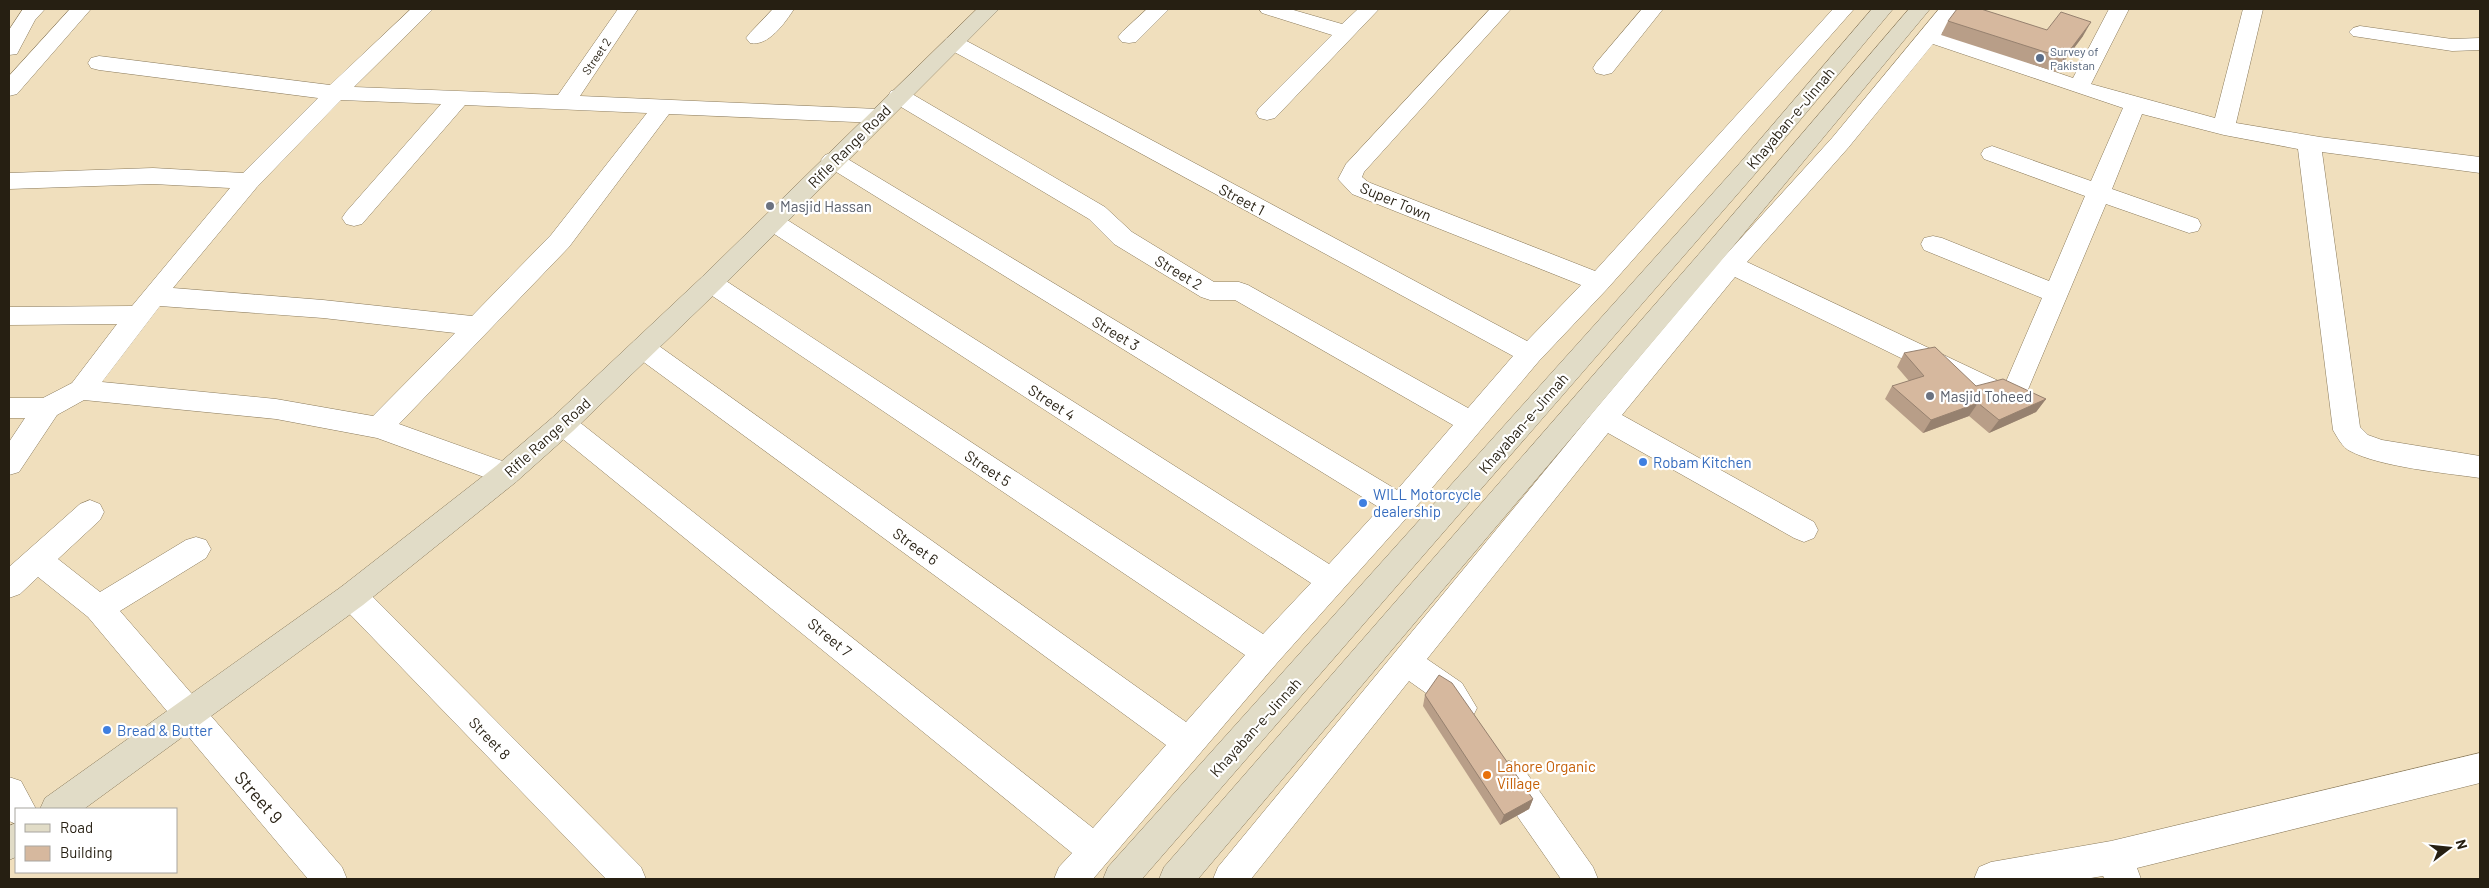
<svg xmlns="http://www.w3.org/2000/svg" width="2489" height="888" viewBox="0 0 2489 888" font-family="Barlow,sans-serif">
  <rect width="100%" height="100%" fill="#f0dfbd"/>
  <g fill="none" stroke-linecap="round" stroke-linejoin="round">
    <!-- street casing -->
    <g stroke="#8a7a5b" stroke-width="1">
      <g id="street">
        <path d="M23,9H45L35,20L17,54L9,55V30Z"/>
        <path d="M70,9H91L17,94L9,96V76Z"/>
        <path d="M411,9H433L354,87L558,95L618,9H638L580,96L878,109L886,111L889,116L886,121L878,123L669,114L569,247L399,424L516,466L520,474L516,482L506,485L377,438L276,419L84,400L57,415L19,472L9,475V442L25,418H9V398H43L72,383L117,324L9,325V307L132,306L230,188L153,184L9,189V173L153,168L243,173L318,98L99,70L91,68L88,63L91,58L99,56L330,85ZM341,100L441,104L346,212L342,218L346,224L354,226L362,224L465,105L647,113L551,235L472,316L323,300L173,288L257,187ZM160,306L323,318L455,333L373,416L276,399L102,382Z"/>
        <path d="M773,9H794C785,23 768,47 750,43L746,38L750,33Z"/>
        <path d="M1147,9H1169L1136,42L1129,43L1122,42L1118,37L1122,32Z"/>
        <path d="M1259,9H1290L1342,24L1358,9H1379L1275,118L1267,120L1259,118L1256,113L1259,108L1332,35L1262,13Z"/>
        <path d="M1490,9H1511L1364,172L1362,177L1368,182L1595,271L1833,9H1854L1608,288L1539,361L1410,514L1277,663L1093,879H1054L1059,867L1072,853L553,431L549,424L553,417L563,413L573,417L1093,828L1166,745L634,355L630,348L634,341L643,338L652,341L1186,722L1245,655L702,289L699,283L702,277L711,274L720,277L1263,634L1311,583L765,228L761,222L765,216L773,214L781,216L1329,564L1380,508L825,165L821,160L825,155L833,152L841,155L1397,490L1453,425L1235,300H1210L1201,297L1114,244L1089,219L891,101L888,96L891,91L899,89L907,91L1105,207L1132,232L1214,282H1239L1248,285L1468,408L1513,356L947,48L943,43L947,38L954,37L961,38L1527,341L1581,285L1352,194L1338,179L1346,164Z"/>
        <path d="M1642,9H1663L1612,73L1604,75L1596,73L1593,68L1596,63Z"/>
        <path d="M1939,9H1960L1942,33L2073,78L2109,9H2129L2091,84L2215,118L2243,9H2263L2236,123L2320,137L2480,157V173L2322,152L2360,427L2368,435L2382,440L2480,456V478C2445,473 2380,467 2350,451C2343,448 2337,437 2333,430L2298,149L2224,135L2142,114L2112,189L2198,219L2201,225L2198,231L2189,233L2106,204L2024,399L2008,405L1985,399L1735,277L1622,415L1814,522L1818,530L1814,538L1804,542L1794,538L1608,433L1427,659L1462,683L1477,708L1472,718L1461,722L1450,718L1440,703L1409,681L1251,879H1213L1218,867L1594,411L1722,259L1832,138ZM1933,44L2123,108L2091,181L1992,146L1984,149L1981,154L1984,159L2085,196L2049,281L1942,238L1933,236L1924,238L1921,244L1924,250L2042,298L2005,384L1747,262L1848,148Z"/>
        <path d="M2360,26L2452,39L2480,38V50L2452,51L2353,36L2349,32L2353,28Z"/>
        <path d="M90,500L100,504L104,512L100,520L58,559L100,592L186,540L196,537L206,540L211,549L206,558L120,611L342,867L347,879H308L88,617L38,577L20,594L9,598V567L80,504Z"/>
        <path d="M352,583L363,587L641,867L646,879H606L341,605L337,596L341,587Z"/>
        <path d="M2480,753V783L2137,868L2141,879H2105L2103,876L2085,879H1974L1979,867L1991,862L2111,841Z"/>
        <path d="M1509,761L1521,765L1593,867L1598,879H1561L1497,787L1493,776L1497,765Z"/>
        <path d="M9,777L21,781L36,809H16V824L9,821Z"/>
      </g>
    </g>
    <!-- secondary casing -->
    <g stroke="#8a7a5b" stroke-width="1">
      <g id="secondary">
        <path d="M977,9H999L720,289L573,431L516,482L363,605L84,809H40L45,798L341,587L496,466L553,417L702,277Z"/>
        <path d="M1872,9H1893L1755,174L1142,879H1103L1108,867L1739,164Z"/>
        <path d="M1909,9H1930L1716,267L1198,879H1159L1164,867L1698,255Z"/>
        <path d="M16,823V857L9,860V826Z"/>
      </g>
    </g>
    <!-- street -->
    <use href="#street" fill="#fff" fill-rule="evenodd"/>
    <!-- secondary -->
    <use href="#secondary" fill="#e1dcc7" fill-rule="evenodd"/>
  </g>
  <!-- wall -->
  <g fill="#b89e88">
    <path d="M1948,21L2047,30L2083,36L2056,72L1941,35Z"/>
    <path d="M1904,353L1976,386L2046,399L2036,412L1989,433L1969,416L1923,433L1885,399L1892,386L1909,381L1897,367Z"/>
    <path d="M1425,695L1533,799L1529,809L1500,825L1423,706Z"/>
  </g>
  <!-- shaded-wall -->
  <g fill="#96816f">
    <path d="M2091,22L2083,36L2056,72L2064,58Z"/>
    <path d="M2046,399L2036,412L1989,433L1999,420Z"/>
    <path d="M1978,403L1969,416L1923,433L1931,420Z"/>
    <path d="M1533,799L1529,809L1500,825L1504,815Z"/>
  </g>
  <!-- building -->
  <g fill="#d6b89e" stroke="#96816f">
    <path d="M1957,9H1981L2047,30L2061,12L2091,22L2064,58L1948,21Z"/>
    <path d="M1935,347L1976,386L2003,379L2046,399L1999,420L1978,403L1931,420L1892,386L1924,376L1904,353Z"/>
    <path d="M1439,675L1452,683L1533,799L1504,815L1425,695Z"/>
  </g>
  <!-- markers -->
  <circle fill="#5c6f8a" stroke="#fff" stroke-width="2" cx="2040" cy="58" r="5"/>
  <g fill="#6b7280" stroke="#fff" stroke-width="2">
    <circle cx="770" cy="206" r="5"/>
    <circle cx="1930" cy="396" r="5"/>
  </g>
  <g fill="#3f7fe0" stroke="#fff" stroke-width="2">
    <circle cx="1643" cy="462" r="5"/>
    <circle cx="1363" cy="503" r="5"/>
    <circle cx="107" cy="730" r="5"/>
  </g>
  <circle fill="#e8710a" stroke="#fff" stroke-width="2" cx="1487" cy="775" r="5"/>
  <g text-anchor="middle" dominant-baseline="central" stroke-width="4.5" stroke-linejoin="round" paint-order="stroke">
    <!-- far-service labels -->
    <g font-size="12" fill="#4e5e75" stroke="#fff" text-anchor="start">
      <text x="2050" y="51">Survey of<tspan x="2050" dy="14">Pakistan</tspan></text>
    </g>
    <!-- far-street labels -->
    <g font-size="12" fill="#261f12" stroke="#fff">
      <text transform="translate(596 56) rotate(-56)">Street 2</text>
    </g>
    <!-- street labels -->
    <g font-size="15" fill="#261f12" stroke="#fff">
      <text transform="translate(1790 118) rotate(-50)">Khayaban-e-Jinnah</text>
      <text transform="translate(849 146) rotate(-45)">Rifle Range Road</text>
      <text transform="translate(1242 199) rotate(28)">Street 1</text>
      <text transform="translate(1396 201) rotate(23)">Super Town</text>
      <text transform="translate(1179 272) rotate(31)">Street 2</text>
      <text transform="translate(1116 333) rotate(31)">Street 3</text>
      <text transform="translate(1052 402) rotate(33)">Street 4</text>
      <text transform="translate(1523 423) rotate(-49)">Khayaban-e-Jinnah</text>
      <text transform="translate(547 437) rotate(-42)">Rifle Range Road</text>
      <text transform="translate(988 468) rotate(34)">Street 5</text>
      <text transform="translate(916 546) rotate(36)">Street 6</text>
      <text transform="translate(830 637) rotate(39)">Street 7</text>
      <text transform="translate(1255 727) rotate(-48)">Khayaban-e-Jinnah</text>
      <text transform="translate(490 738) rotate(46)">Street 8</text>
    </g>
    <!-- worship labels -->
    <g font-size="15" fill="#5b616d" stroke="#fff" text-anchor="start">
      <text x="780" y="206">Masjid Hassan</text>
      <text x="1940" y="396">Masjid Toheed</text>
    </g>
    <!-- shop labels -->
    <g font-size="15" fill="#366cbe" stroke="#fff" text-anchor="start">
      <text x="1653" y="462">Robam Kitchen</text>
      <text x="1373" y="494">WILL Motorcycle<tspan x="1373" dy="17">dealership</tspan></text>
      <text x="117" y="730">Bread &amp; Butter</text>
    </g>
    <!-- food labels -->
    <g font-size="15" fill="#c56008" stroke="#fff" text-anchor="start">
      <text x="1497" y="766">Lahore Organic<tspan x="1497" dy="17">Village</tspan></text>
    </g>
    <!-- near-street labels -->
    <g font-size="18" fill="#261f12" stroke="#fff">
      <text transform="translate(259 797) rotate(49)">Street 9</text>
    </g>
  </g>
  <!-- border -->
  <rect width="2489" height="888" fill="none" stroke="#261f12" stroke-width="20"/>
  <!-- legend -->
  <rect x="15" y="808" width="162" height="65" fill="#ffffff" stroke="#a8a5a0"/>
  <rect x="25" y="824" width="25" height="8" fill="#e1dcc7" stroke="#a8a5a0"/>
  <text x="60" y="833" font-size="15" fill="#261f12">Road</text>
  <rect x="25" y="846" width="25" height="15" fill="#d6b89e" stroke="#a8a5a0"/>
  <text x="60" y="858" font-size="15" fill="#261f12">Building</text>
  <!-- north arrow -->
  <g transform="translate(2449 848) rotate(74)" stroke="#ffffff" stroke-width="4" paint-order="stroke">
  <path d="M0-4L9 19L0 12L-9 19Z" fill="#261f12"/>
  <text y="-8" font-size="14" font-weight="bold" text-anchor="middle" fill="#261f12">N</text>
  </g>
</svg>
